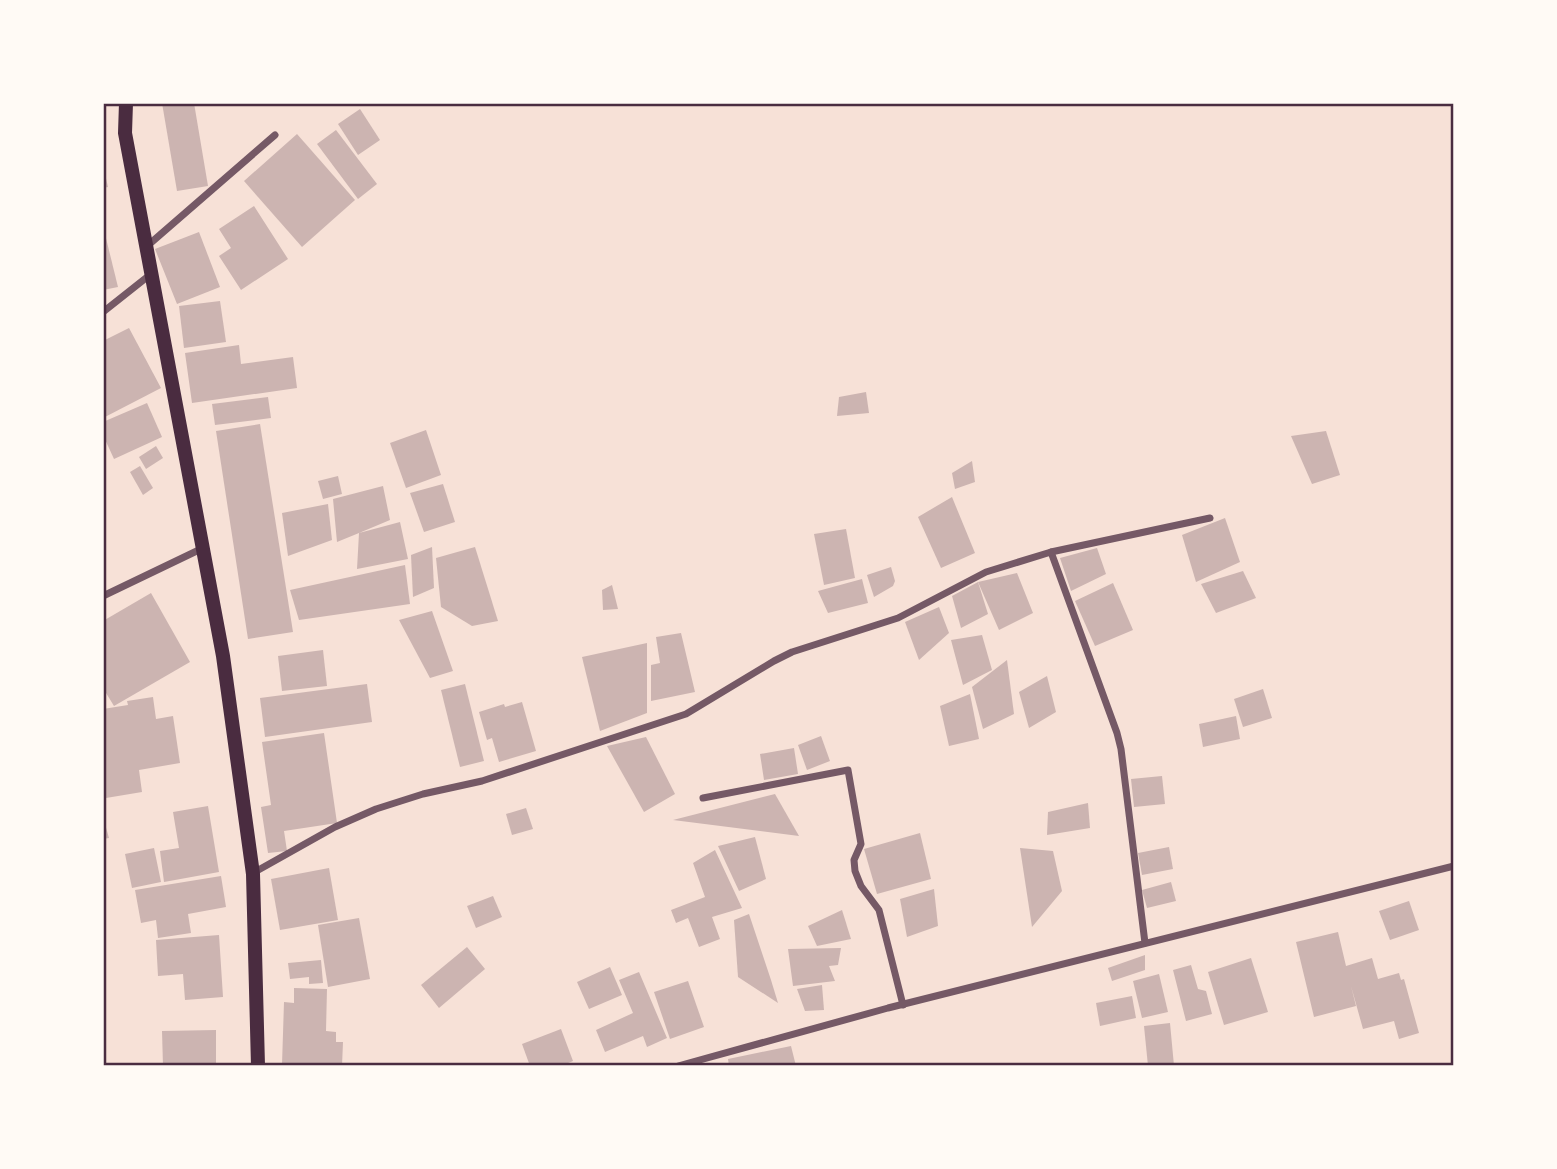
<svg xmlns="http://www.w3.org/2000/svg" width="1557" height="1169" viewBox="0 0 1557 1169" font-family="'DM Sans',sans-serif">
  <rect width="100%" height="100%" fill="#f7e1d7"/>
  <!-- building -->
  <g fill="#ccb4b1">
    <path d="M162,103H194L208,186L177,191Z"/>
    <path d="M360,109L380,140L358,155L338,124Z"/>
    <path d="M336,130L377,184L358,199L317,144Z"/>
    <path d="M297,134L355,200L302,247L244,181Z"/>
    <path d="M104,170L108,187L103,188V171Z"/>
    <path d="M254,206L288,259L241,290L219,256L231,248L219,229Z"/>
    <path d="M103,226L118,287L103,290Z"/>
    <path d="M199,232L220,287L177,304L155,249Z"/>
    <path d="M220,301L226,342L184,348L179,306Z"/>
    <path d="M129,328L161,388L103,418V341Z"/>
    <path d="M239,345L241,364L293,357L297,388L192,403L185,353Z"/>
    <path d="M866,392L869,413L837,416L839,397Z"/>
    <path d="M268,397L271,418L215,425L212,404Z"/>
    <path d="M147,403L162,437L114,459L103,435V422Z"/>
    <path d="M260,424L293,632L248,639L216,431Z"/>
    <path d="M426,430L441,475L406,488L390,443Z"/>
    <path d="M1326,431L1340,475L1312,484L1291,436Z"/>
    <path d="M156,446L163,458L146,469L139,457Z"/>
    <path d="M972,461L975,482L955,489L952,473Z"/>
    <path d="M140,466L153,488L143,495L130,472Z"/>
    <path d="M338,476L342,494L323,499L318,481Z"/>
    <path d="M443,484L455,522L424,532L410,493Z"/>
    <path d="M383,486L390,520L359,533L400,522L408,559L357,569L359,533L337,542L333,499Z"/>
    <path d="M952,497L975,553L941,568L918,517Z"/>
    <path d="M328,504L332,540L288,556L282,513Z"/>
    <path d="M1225,518L1240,562L1196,582L1182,535Z"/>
    <path d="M846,529L855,578L824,585L814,534Z"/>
    <path d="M432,547L434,588L413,597L411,555Z"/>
    <path d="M475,547L498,621L472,626L441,607L436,558Z"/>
    <path d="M1097,548L1106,574L1071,591L1060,558Z"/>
    <path d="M405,565L410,604L299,620L290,590Z"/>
    <path d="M891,567L895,581L893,586L874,597L867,575Z"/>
    <path d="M1243,571L1256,598L1216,613L1201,584Z"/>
    <path d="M1017,573L1033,613L999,630L978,582Z"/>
    <path d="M862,579L868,603L828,613L818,591Z"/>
    <path d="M978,582L988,614L961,628L952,596Z"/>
    <path d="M1113,583L1133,630L1095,646L1075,601Z"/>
    <path d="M612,585L618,609L603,610L602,590Z"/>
    <path d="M151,593L190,662L114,706L103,688V621Z"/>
    <path d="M939,607L949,633L919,660L905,622Z"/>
    <path d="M432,611L453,671L430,678L399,620Z"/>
    <path d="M681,633L695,692L651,701V665L660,663L656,637Z"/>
    <path d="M982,635L992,670L963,685L951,640Z"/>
    <path d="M647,643V713L600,731L582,657Z"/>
    <path d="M323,650L327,686L282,691L278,656Z"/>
    <path d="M1007,660L1014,714L983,729L972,687Z"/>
    <path d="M1047,676L1056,712L1029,728L1019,692Z"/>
    <path d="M367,684L372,722L265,737L260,698Z"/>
    <path d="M465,684L484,761L460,767L441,690Z"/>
    <path d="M1263,689L1272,718L1243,727L1234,699Z"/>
    <path d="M970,694L979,739L949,746L940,706Z"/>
    <path d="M153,697L156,719L173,716L180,763L139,770L142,792L106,798L103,783V709L128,705L127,701Z"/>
    <path d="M522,702L536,751L499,762L492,738L487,740L479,712L504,704L505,707Z"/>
    <path d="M1236,716L1240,739L1203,747L1199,724Z"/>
    <path d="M324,733L337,823L284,831L287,851L268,853L261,807L271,805L262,742Z"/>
    <path d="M821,736L830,761L807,770L798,745Z"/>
    <path d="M646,737L675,794L644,812L607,746Z"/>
    <path d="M794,748L798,774L764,780L760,754Z"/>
    <path d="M1162,776L1165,804L1134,807L1131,779Z"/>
    <path d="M775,794L799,836L673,820Z"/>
    <path d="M1088,803L1090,828L1047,835L1048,812Z"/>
    <path d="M208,806L219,872L164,882L160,851L179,848L173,812Z"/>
    <path d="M526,808L533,829L512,835L506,814Z"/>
    <path d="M103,817L109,838L103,839Z"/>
    <path d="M920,833L931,879L877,894L864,849Z"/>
    <path d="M755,837L766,879L739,891L718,846Z"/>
    <path d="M1169,847L1173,869L1142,875L1138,853Z"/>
    <path d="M154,848L161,882L132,888L125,854Z"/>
    <path d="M1020,848L1053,851L1062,891L1032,927Z"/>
    <path d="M715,850L742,908L712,917L720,939L699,947L688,918L676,923L671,910L705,897L693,863Z"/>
    <path d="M329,868L338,920L280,930L271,879Z"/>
    <path d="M221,876L226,907L188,914L191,933L158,938L156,920L141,923L135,890Z"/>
    <path d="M1171,882L1176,901L1147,908L1142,890Z"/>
    <path d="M934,889L938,926L907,937L900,899Z"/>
    <path d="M493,896L502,917L476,928L467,906Z"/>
    <path d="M1409,901L1419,930L1390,940L1379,911Z"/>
    <path d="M842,910L851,939L817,946L808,926Z"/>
    <path d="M749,914L771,980L778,1003L738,977L734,920Z"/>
    <path d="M359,918L370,979L328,987L318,925Z"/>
    <path d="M1338,932L1346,966L1372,958L1378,979L1399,973L1401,980L1404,979L1419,1033L1399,1039L1394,1021L1363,1029L1351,986L1356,1006L1314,1017L1296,942Z"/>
    <path d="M219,935L223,997L185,1000L183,974L158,976L156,940Z"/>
    <path d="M467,947L485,969L439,1008L421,985Z"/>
    <path d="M841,948L838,965L829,966L835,981L793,986L788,949Z"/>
    <path d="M1145,955V970L1112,981L1108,968Z"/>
    <path d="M1251,958L1268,1012L1224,1025L1208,972Z"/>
    <path d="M321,960L323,983L309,984V977L290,979L288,963Z"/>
    <path d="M1191,965L1198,989L1206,991L1212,1014L1186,1021L1173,970Z"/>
    <path d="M610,967L622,995L589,1009L577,982Z"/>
    <path d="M639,972L667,1038L647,1047L643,1036L605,1052L596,1030L633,1013L619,980Z"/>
    <path d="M1159,974L1168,1012L1142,1018L1133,981Z"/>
    <path d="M688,981L704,1027L670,1039L654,992Z"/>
    <path d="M822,985L824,1010L805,1011L797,989Z"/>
    <path d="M294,988L327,989L326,1031L336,1032V1042H343L342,1066L282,1065L284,1002L294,1003Z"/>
    <path d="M1132,996L1136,1018L1100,1026L1096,1003Z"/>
    <path d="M1170,1023L1174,1066H1148L1144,1026Z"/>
    <path d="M561,1029L573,1061L561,1066H530L522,1044Z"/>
    <path d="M216,1030V1066H163L162,1031Z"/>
    <path d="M791,1046L796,1066H729L728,1059Z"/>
  </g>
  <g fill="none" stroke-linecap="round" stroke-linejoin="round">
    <!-- minor -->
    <g stroke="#755966" stroke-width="7">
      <path d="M146,247L275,135"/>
      <path d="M103,312L151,274"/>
      <path d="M1051,552L1117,733L1121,749L1145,943"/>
      <path d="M103,596L203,548"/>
      <path d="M703,798L848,770L861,844L854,860L855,871L861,886L879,910L903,1005"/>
      <path d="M253,873L335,827L376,809L423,794L482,781L686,714L774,661L792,652L898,618L986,572L1051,552L1210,518"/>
      <path d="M678,1066L888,1008L1454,866"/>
    </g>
    <!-- secondary -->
    <path stroke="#4a2c40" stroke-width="14" d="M126,103L125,133L223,656L253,874L258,1066"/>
  </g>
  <!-- border -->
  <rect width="1557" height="1169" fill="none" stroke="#fffaf5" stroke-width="210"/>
  <rect x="105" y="105" width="1347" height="959" fill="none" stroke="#4a2c40" stroke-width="2.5"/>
</svg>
